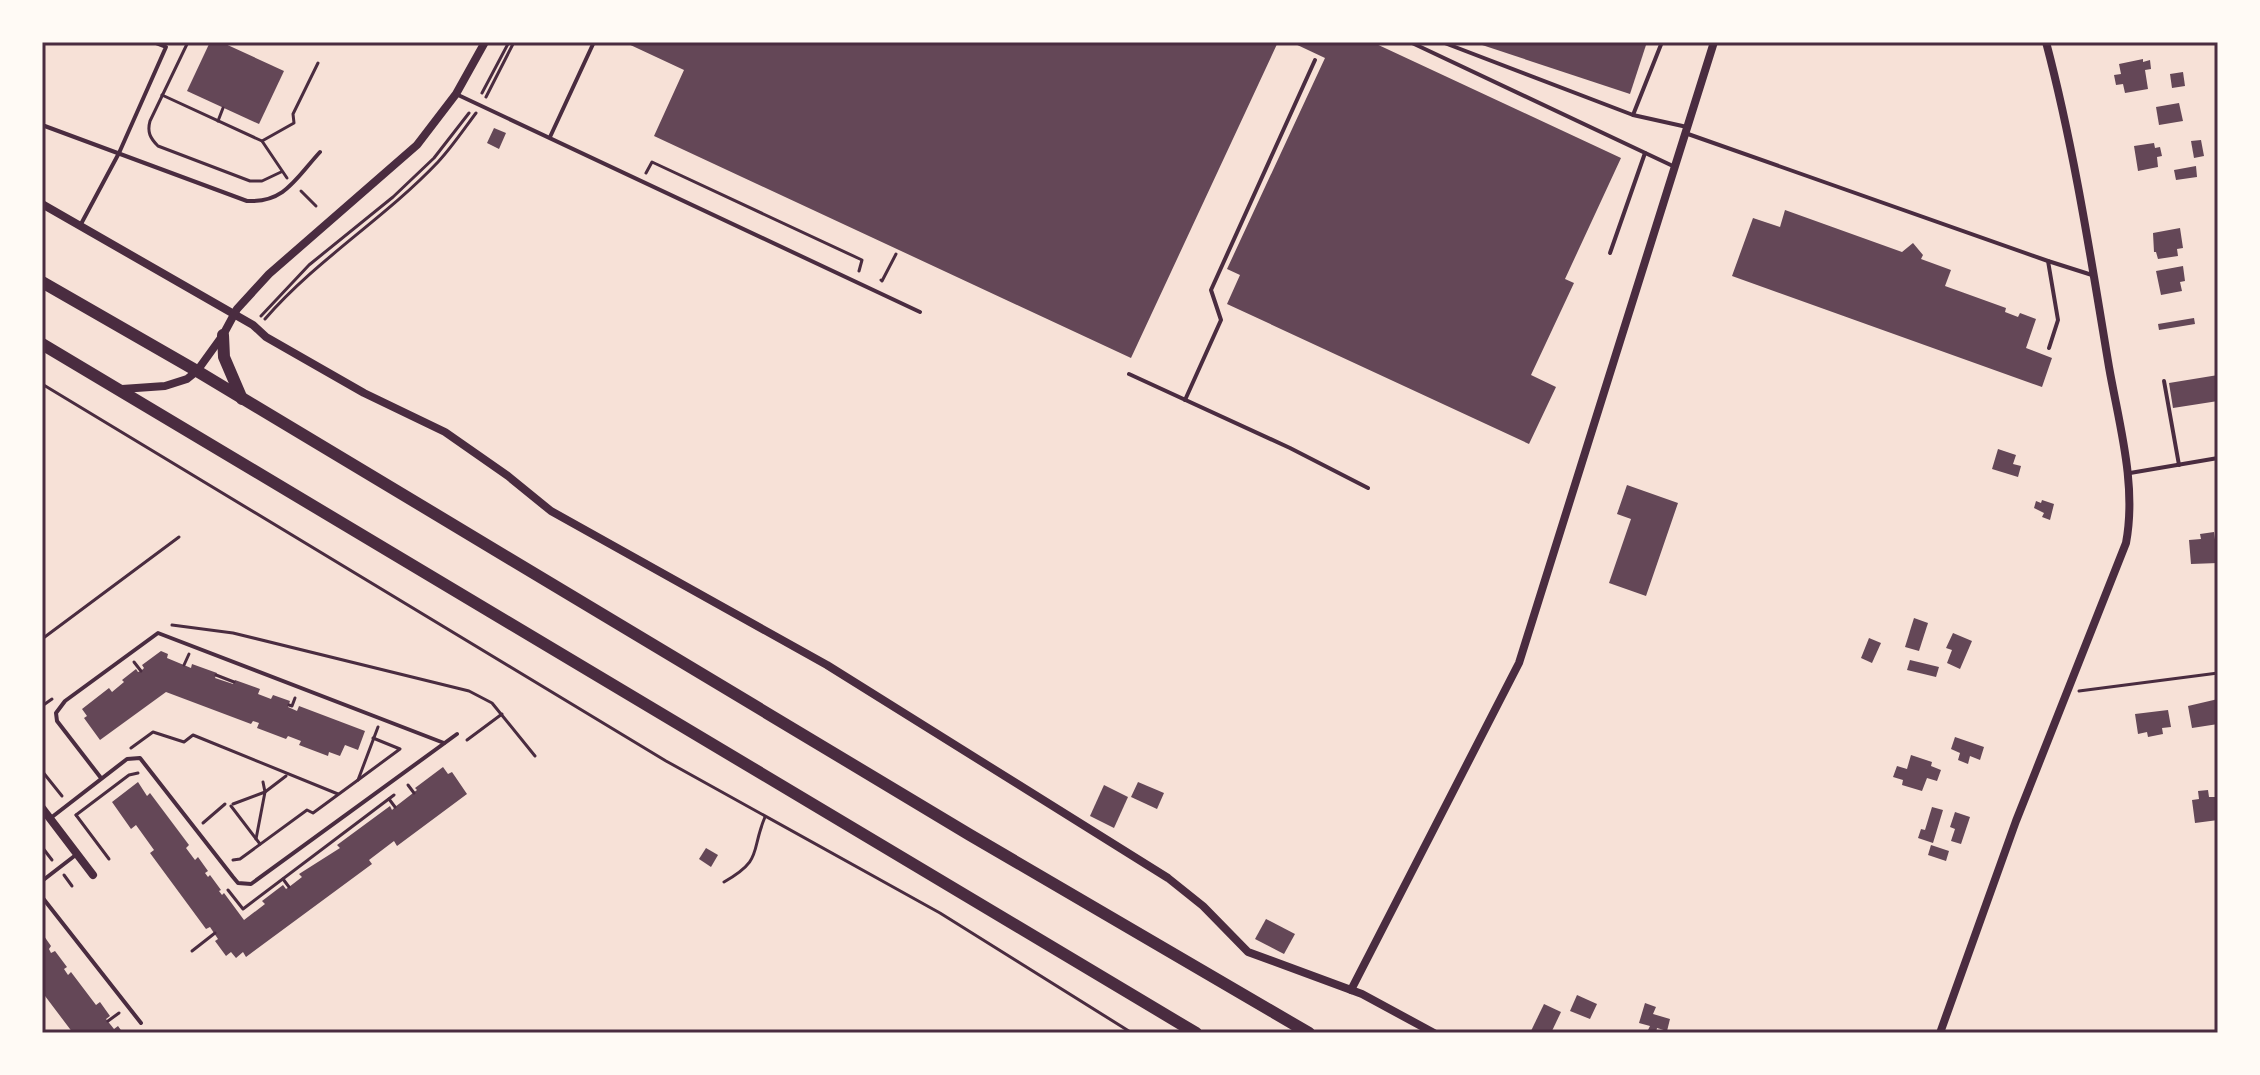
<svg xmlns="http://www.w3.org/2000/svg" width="2260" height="1075" viewBox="0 0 2260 1075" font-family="'Times New Roman',serif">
  <rect width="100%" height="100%" fill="#f7e1d7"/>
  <!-- building -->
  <g fill="#644757">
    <path d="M210,42H221L284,71L259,124L187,91Z"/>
    <path d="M624,42H1278L1131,358L654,136L684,70Z"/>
    <path d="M1291,42H1372L1621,158L1565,279L1574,283L1531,375L1556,387L1529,444L1227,304L1240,275L1227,269L1325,58Z"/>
    <path d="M1473,42H1647L1630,94Z"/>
    <path d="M2143,59V62L2150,60L2151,69L2145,70L2148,89L2125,93L2123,84L2116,85L2114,75L2121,74L2119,64Z"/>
    <path d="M2183,72L2185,86L2172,88L2170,74Z"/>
    <path d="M2179,103L2183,121L2159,125L2156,107Z"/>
    <path d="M494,128L506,133L499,149L487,143Z"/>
    <path d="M2201,140L2204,156L2194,158L2191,141Z"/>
    <path d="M2154,143L2155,148L2160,147L2162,156L2157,157L2158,167L2138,171L2134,146Z"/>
    <path d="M2196,166L2197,177L2176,180L2174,170Z"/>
    <path d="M1785,210L1902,252L1913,243L1923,255L1921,259L1951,270L1945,286L2006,308L2005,312L2018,317L2020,313L2036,319L2026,348L2052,358L2042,387L1732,276L1753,218L1780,227Z"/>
    <path d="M2180,228L2183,248L2177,249L2178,256L2158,259L2156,252H2154L2153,233Z"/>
    <path d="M2183,266L2185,281L2180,282L2182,291L2161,295L2156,271Z"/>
    <path d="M2194,318L2195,324L2159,330L2158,324Z"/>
    <path d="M2218,375V401L2173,408L2169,383Z"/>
    <path d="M1998,449L2016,455L2013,464L2021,466L2018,477L1992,469Z"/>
    <path d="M1627,485L1678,503L1646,596L1609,583L1631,519L1617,514Z"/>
    <path d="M2042,500L2054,504L2050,520L2042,517L2044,513L2034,508L2036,501L2041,503Z"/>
    <path d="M2214,532L2218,563L2191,564L2189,540L2201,539L2200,534Z"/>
    <path d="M1914,618L1928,623L1919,651L1905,647Z"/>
    <path d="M1953,633L1972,641L1960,669L1947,663L1952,650L1946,648Z"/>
    <path d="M1869,638L1881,643L1872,663L1861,658Z"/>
    <path d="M161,651L168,654L167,658L191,668L192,664L217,673L215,678L233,684L235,680L260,689L258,694L271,699L273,695L290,701L288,707L297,711L299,706L365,731L358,750L345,745L340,756L329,752L328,756L299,745L301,741L288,736L286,739L257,728L259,723L253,721L251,724L166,692L100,740L84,718L87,716L82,709L109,688L112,692L124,682L122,680L136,669L138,672L141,671L144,668L142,665Z"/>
    <path d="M1910,660L1939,667L1936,677L1907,670Z"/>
    <path d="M2218,699V724L2192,728L2188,706Z"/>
    <path d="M2168,710L2171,727L2162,728L2163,734L2148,737L2147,732L2138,734L2135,714Z"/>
    <path d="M1955,737L1984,747L1980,760L1970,756L1968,764L1958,760L1960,753L1951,749Z"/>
    <path d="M1911,755L1932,762L1931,766L1941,770L1937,781L1927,778L1922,791L1902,785L1903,780L1893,777L1897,766L1907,769Z"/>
    <path d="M443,767L448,774L452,772L467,794L397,846L394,841L369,860L372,864L246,957L243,952L236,958L231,952L226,956L215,941L218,939L210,927L206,929L150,853L154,850L136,825L131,829L112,802L138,782L147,796L150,793L189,845L186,848L195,860L198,857L208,871L205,873L208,877L210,875L221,890L219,891L222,895L224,893L244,920L265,904L262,901L283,885L286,889L289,887L302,877L299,874L340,848L337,845L390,806L392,810L395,807L417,790L415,788Z"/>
    <path d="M1138,782L1164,793L1157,809L1131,797Z"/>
    <path d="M1104,785L1128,797L1114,828L1090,816Z"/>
    <path d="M2208,790L2209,797H2216L2218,820L2195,823L2192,800L2199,799L2198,791Z"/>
    <path d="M1932,807L1943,810L1933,843L1918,838L1921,829L1925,830Z"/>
    <path d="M1955,812L1970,817L1961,844L1951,841L1955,829L1950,827Z"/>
    <path d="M1931,845L1949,851L1946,861L1928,855Z"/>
    <path d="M706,848L718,855L711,867L699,859Z"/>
    <path d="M1266,919L1295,934L1284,954L1255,939Z"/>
    <path d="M44,936L51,946L49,949L51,953L55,951L67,967L64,969L68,975L71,972L96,1005L100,1002L110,1016L106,1019L114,1029L118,1026L123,1033H73L42,992Z"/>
    <path d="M1577,995L1597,1004L1590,1019L1570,1011Z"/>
    <path d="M1645,1003L1656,1007L1653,1014L1670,1019L1667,1031L1657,1028L1656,1033L1648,1030L1650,1026L1639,1023Z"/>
    <path d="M1544,1004L1561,1012L1551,1033H1530Z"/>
  </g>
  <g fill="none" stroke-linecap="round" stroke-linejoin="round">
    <!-- path -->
    <g stroke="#4a2c40" stroke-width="3">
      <path d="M188,42L150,121C147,132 150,138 158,146L250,181H262L281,172"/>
      <path d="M482,93L509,42"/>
      <path d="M162,95L262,141L294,123L293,114L318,63"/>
      <path d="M486,97L514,42"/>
      <path d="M218,121L223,108"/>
      <path d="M262,141L287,178"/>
      <path d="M646,173L652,162L862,260L859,271"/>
      <path d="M301,191L316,206"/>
      <path d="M881,280L882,281L896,254"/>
      <path d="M261,316L309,265L393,197L434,158L469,113"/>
      <path d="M265,319C316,260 384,219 438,162C452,147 464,129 476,113"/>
      <path d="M42,384L666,761L940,913L1132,1033"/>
      <path d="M42,516L43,517"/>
      <path d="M172,625L233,633L469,691L492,703L535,756"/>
      <path d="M42,639L179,537"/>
      <path d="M134,662L141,671"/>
      <path d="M184,665L189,654"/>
      <path d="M216,675L234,682"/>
      <path d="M2079,691L2218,673"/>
      <path d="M289,705L292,706L295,698"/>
      <path d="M42,706L52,699"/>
      <path d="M467,740L502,714"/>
      <path d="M131,748L153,732L184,742L193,735L338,794"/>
      <path d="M42,771L62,796"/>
      <path d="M358,780L400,749L373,738"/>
      <path d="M408,785L414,793"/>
      <path d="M389,799L395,807"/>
      <path d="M233,804L265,792L286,776"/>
      <path d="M231,806L260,844"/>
      <path d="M76,815L129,775L138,773"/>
      <path d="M76,815L109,859"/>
      <path d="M203,823L225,804"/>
      <path d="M256,839L265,792L263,782"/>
      <path d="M42,847L52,860"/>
      <path d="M233,860L240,859L307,810L313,813L358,780L378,727"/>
      <path d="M64,875L72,886"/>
      <path d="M283,879L289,887"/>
      <path d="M724,882C764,859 750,852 765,817"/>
      <path d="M228,890L243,909L394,795"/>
      <path d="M192,951L215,933"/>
      <path d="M108,1021L119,1013"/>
    </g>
    <!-- service -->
    <g stroke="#4a2c40" stroke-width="4">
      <path d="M1410,42L1675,167"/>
      <path d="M1442,42L1633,115L1662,42"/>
      <path d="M456,94L920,312"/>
      <path d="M1633,115L1687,127"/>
      <path d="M42,125L247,201C285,203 296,178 320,152"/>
      <path d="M1688,134L2048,261L2058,320L2049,348"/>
      <path d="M550,137L594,42"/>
      <path d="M81,224L119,153L166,47L153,42"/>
      <path d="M1610,253L1645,153"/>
      <path d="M2048,261L2092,275"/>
      <path d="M1129,374L1290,448L1368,488"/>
      <path d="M2164,381L2179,465"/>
      <path d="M1185,400L1221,320L1211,290L1315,60"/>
      <path d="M2130,473L2218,458"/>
      <path d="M101,778L57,721L56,713L65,701L158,633L444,743"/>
      <path d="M52,817L127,759L140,758L233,877L238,883L251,884L457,734"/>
      <path d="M42,881L77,854"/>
      <path d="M42,897L141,1023"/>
    </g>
    <!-- minor -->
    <g stroke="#4a2c40" stroke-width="8">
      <path d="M42,204L253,325L266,337L364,393L445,432L508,476L551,511L827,665L1168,878L1203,906L1248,952L1362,994L1434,1033"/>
      <path d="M122,389L165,386L187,379L197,371L223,335L237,309L269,274L417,145L456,94L485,42"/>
      <path d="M42,808L93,875"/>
      <path d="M1351,990L1519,663L1714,42"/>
      <path d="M1940,1033L2016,821L2126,543C2137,485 2119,424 2109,367C2091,259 2074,148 2046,42"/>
    </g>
    <!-- primary -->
    <g stroke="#4a2c40" stroke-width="12">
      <path d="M42,282L197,371L970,835L1309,1033"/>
      <path d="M223,335L224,357L242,399"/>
      <path d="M42,344L1196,1033"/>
    </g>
  </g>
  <!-- border -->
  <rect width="2260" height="1075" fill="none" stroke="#fffaf5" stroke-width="88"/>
  <rect x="44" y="44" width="2172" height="987" fill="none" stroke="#4a2c40" stroke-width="3"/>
</svg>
